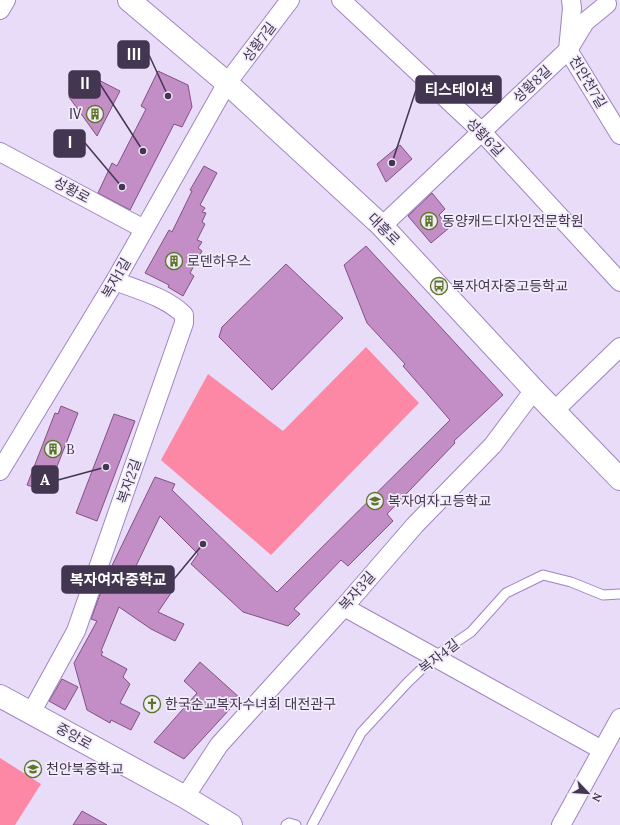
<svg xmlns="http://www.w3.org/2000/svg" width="620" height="825" viewBox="0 0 620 825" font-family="Lora,'Noto Sans KR',serif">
  <rect width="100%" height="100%" fill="#e8dcf8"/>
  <!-- green -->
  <g fill="#fc88a5">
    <path d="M366,347L419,403L271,555L161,460L208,374L283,431Z"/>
    <path d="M0,758L41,784L15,825H0Z"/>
  </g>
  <!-- building -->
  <g fill="#c28ec5" stroke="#825184">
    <path d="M81,71L120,91L97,136L69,97Z"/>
    <path d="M158,71L188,85L192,107L182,127L174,124L130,210L98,193L112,163L117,166L146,109L141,106Z"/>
    <path d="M400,145L412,159L386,182L377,164Z"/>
    <path d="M204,166L217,173L200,205L205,208L202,212L206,213L202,222L205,224L197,240L202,242L198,248L202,251L190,273L194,276L183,296L168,287L169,285L145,273L169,230L172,232L192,191L190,190Z"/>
    <path d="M432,193L445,209L439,215L449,228L431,243L408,216Z"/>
    <path d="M366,246L503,395L454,441L455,443L387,514L393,521L348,566L341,560L294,609L300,614L288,626L243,612L191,564L198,554L160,516L135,568L171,593L158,612L184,624L175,641L151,629L119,607L101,651L103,652L101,655L127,669L123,677L130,684L120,703L140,713L131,730L111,720L110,723L87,710L74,663L97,621L91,619L106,578L155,477L175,484L172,490L277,592L450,420L403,366L405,364L367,323L344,265Z"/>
    <path d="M286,264L343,318L272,390L219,337L222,327Z"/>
    <path d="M61,406L78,413L47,492L27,485L55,413L58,414Z"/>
    <path d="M114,414L135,421L97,521L76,513Z"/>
    <path d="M200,662L240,698L184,759L154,742L197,693L184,681Z"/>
    <path d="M62,679L78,687L65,710L49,701Z"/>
    <path d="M82,811L107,825H73Z"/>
  </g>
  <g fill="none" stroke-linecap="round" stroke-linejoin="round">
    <!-- service casing -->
    <g stroke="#a184c4" stroke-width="11">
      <g id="service">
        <path d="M286,825L289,823L296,825"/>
        <path d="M312,825L361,733L407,683L434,657L471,632L506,593L543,575L571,582L603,595L620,594"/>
      </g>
    </g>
    <!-- minor casing -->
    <g stroke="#a184c4" stroke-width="20">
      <g id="minor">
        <path d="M341,0L482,132L620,282"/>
        <path d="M571,0L572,8L568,50L620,135"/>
        <path d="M0,10L6,0"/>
        <path d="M0,152L144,229"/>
        <path d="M382,226L568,50L585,22L607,4"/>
        <path d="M555,410L620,347"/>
        <path d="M0,471L115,281L227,83L290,0"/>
        <path d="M344,607L602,750"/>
        <path d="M31,713L76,631L184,323V315C166,297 138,290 115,281"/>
        <path d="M185,797L219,745L344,607L415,525L493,445L534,390"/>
        <path d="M561,825L620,718"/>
      </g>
    </g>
    <!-- tertiary casing -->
    <g stroke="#a184c4" stroke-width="24">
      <g id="tertiary">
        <path d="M129,0L227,83L382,226L534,390L620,479"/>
        <path d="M0,696L185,797L231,825"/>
      </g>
    </g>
    <!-- service -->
    <use href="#service" stroke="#fff" stroke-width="9"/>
    <!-- minor -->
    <use href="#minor" stroke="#fff" stroke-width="18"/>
    <!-- tertiary -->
    <use href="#tertiary" stroke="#fff" stroke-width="22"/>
  </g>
  <!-- icons -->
  <defs>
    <g id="building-ring" transform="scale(0.9)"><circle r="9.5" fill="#f2ecfa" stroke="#5c7527" stroke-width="1.5"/><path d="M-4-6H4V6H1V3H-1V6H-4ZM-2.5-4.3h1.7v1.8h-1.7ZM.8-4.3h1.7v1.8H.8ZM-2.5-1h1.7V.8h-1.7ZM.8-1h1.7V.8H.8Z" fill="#5c7527"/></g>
    <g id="bus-ring" transform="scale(0.9)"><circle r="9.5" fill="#f2ecfa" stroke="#5c7527" stroke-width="1.5"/><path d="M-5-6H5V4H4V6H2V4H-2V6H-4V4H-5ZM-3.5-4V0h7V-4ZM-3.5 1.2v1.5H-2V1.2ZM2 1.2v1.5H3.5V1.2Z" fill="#5c7527"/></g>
    <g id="school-ring" transform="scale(0.9)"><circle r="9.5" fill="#f2ecfa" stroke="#5c7527" stroke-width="1.5"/><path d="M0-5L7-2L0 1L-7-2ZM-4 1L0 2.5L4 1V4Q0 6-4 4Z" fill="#5c7527"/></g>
    <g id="church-ring" transform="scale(0.9)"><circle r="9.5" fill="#f2ecfa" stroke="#5c7527" stroke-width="1.5"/><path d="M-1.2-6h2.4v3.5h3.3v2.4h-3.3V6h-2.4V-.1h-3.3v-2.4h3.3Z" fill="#5c7527"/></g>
  </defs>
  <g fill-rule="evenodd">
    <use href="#building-ring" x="95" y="114"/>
    <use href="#building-ring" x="429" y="221"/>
    <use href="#building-ring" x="174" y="261"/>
    <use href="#bus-ring" x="439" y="286"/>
    <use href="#building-ring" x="53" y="449"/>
    <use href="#school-ring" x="375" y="501"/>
    <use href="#church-ring" x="152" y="704"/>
    <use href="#school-ring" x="33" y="769"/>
  </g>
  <g text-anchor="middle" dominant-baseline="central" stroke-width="3.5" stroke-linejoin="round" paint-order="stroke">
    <!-- street labels -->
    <g font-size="14" fill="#433651" stroke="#f2ecfa">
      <text transform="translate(259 42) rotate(-53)">성황7길</text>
      <text transform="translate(588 82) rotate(59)">천안천7길</text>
      <text transform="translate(532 84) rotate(-43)">성황8길</text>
      <text transform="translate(485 137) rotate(46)">성황6길</text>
      <text transform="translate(72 190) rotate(28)">성황로</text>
      <text transform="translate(384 229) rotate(45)">대흥로</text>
      <text transform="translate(116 278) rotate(-60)">복자1길</text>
      <text transform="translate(129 481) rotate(-71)">복자2길</text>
      <text transform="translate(357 591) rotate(-49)">복자3길</text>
      <text transform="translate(439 656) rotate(-38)">복자4길</text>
      <text transform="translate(74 736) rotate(29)">중앙로</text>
    </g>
    <!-- poi labels -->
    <g font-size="14" fill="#433651" stroke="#f2ecfa" text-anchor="start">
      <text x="82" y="114" text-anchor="end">Ⅳ</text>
      <text x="442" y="221">동양캐드디자인전문학원</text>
      <text x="187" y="261">로덴하우스</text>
      <text x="452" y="286">복자여자중고등학교</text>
      <text x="66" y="449">B</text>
      <text x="388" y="501">복자여자고등학교</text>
      <text x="165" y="704">한국순교복자수녀회 대전관구</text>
      <text x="46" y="769">천안북중학교</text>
    </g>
  </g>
  <!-- callouts -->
  <path fill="none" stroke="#433651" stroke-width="1.5" d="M168 96L149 55M143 151L100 84M392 163L416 90M122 187L85 143M106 467L58 480M203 544L174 579"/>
  <g fill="#433651" stroke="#f2ecfa" stroke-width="1.5">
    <circle cx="168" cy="96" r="4"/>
    <circle cx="143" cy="151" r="4"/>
    <circle cx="392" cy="163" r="4"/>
    <circle cx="122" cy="187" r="4"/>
    <circle cx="106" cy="467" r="4"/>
    <circle cx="203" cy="544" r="4"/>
  </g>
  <g fill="#433651" stroke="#433651" stroke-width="1.5">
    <rect x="118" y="41" width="31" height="27" rx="4"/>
    <rect x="69" y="71" width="31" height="27" rx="4"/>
    <rect x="416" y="76" width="85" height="27" rx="4"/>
    <rect x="54" y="130" width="31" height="27" rx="4"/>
    <rect x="32" y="466" width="26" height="27" rx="4"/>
    <rect x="62" y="566" width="112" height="27" rx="4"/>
  </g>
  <g font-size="15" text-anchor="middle" font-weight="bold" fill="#fff">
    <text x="134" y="60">Ⅲ</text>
    <text x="85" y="89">Ⅱ</text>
    <text x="459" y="95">티스테이션</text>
    <text x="70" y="148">Ⅰ</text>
    <text x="45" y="485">A</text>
    <text x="118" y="585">복자여자중학교</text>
  </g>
  <!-- north arrow -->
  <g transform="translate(588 793) rotate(115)" stroke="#f2ecfa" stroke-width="3" paint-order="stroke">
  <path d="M0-3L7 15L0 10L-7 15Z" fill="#433651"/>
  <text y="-6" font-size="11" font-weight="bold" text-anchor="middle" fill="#433651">N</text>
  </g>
</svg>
